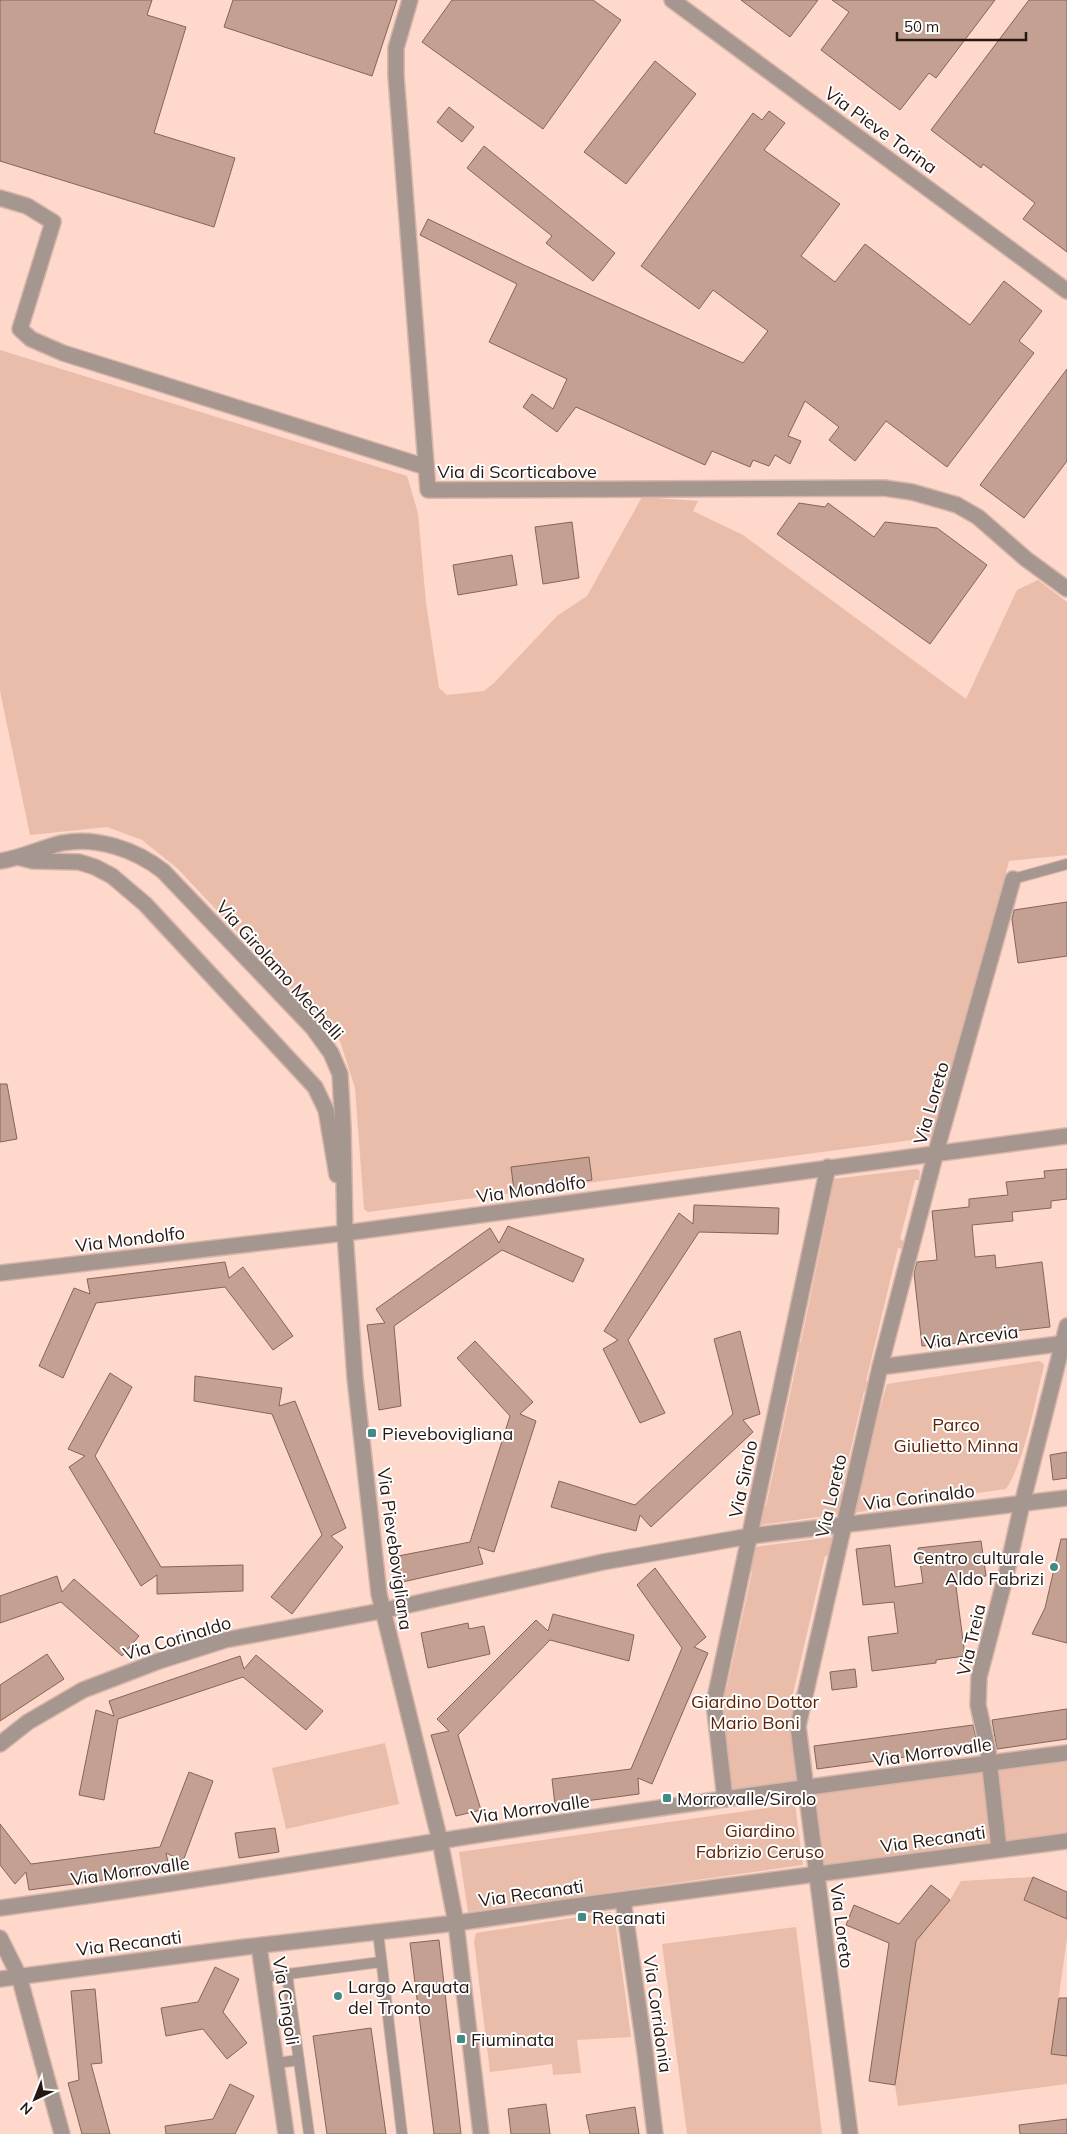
<svg xmlns="http://www.w3.org/2000/svg" width="1067" height="2134" viewBox="0 0 1067 2134" font-family="Mulish,sans-serif">
  <rect width="100%" height="100%" fill="#fed8ca"/>
  <!-- green -->
  <g fill="#eabcaa">
    <path d="M0,350L407,476L418,513L426,603L439,688L447,695L484,691L494,683L557,616L587,596L642,497L698,501L693,511L743,535L966,699L1017,590L1038,580L1067,602V855L1009,861L935,1137L368,1212L364,1209L355,1088L340,1041L177,868L142,840L107,827L30,835L0,691Z"/>
    <path d="M917,1169L920,1171L919,1180H915L900,1239L904,1241L903,1249L898,1248L866,1381L871,1383L869,1392L864,1391L841,1492L846,1494L840,1514L761,1525L759,1523L761,1505L766,1506L799,1352L794,1351L796,1342H801L829,1206L824,1205L833,1179Z"/>
    <path d="M1039,1361L1043,1363L1044,1366C1035,1400 1025,1461 1006,1489L913,1502L854,1513L851,1509L887,1384Z"/>
    <path d="M832,1537L834,1541L831,1557L825,1556L791,1702L797,1704L798,1781L732,1789L729,1787L718,1708L723,1686L727,1687L752,1572L747,1571L752,1549L755,1547Z"/>
    <path d="M385,1743L399,1804L286,1829L272,1768Z"/>
    <path d="M1067,1759V1839L824,1873L805,1788Z"/>
    <path d="M795,1804L803,1865L468,1912L459,1852Z"/>
    <path d="M1033,1877L1024,1900L1067,1919V1938L1051,2053L1067,2056V2084L898,2106L895,2085L916,1941L950,1900L961,1881Z"/>
    <path d="M611,1912L615,1920L631,2037L577,2040L581,2073L553,2075L552,2064L490,2072L474,1941L476,1933Z"/>
    <path d="M796,1927L822,2134H687L662,1944Z"/>
  </g>
  <!-- building -->
  <g fill="#c4a093" stroke="#856457">
    <path d="M0,0H152L147,15L186,27L154,133L235,158L214,227L0,161Z"/>
    <path d="M233,0H397L372,76L224,27Z"/>
    <path d="M452,0H593L621,20L543,129L422,42Z"/>
    <path d="M741,0H818L790,37Z"/>
    <path d="M832,0H995L936,78L929,73L900,110L821,50L849,12Z"/>
    <path d="M1029,0H1067V252L1023,219L1035,203L983,164L981,168L931,130Z"/>
    <path d="M655,61L696,94L626,184L584,152Z"/>
    <path d="M449,107L474,127L462,142L437,122Z"/>
    <path d="M769,111L785,123L764,150L840,204L801,256L835,282L865,244L970,325L1004,281L1042,311L1019,341L1034,353L947,467L886,421L855,461L829,440L839,427L805,401L788,436L801,441L790,464L775,455L769,466L753,460L750,467L712,451L705,465L576,407L557,432L523,407L532,394L553,409L567,379L489,342L517,284L420,235L428,219L526,266L743,363L768,331L713,290L699,309L641,266L753,113L762,120Z"/>
    <path d="M484,146L615,253L593,281L546,243L552,236L467,168Z"/>
    <path d="M1067,369V461L1024,518L980,485Z"/>
    <path d="M799,503L825,507L828,503L874,537L885,522L937,528L987,565L930,644L777,534Z"/>
    <path d="M572,522L579,578L543,584L535,527Z"/>
    <path d="M512,555L517,585L458,595L453,565Z"/>
    <path d="M1067,902V956L1018,963L1012,919L1014,910Z"/>
    <path d="M0,1084H7L17,1139L0,1142Z"/>
    <path d="M589,1157L592,1180L514,1190L511,1167Z"/>
    <path d="M1067,1169V1199L1051,1201V1208L1012,1212L1013,1221L972,1225L975,1257L995,1255L996,1268L1042,1262L1050,1327L959,1337V1343L922,1346L914,1273L917,1262L937,1260L932,1211L969,1207V1199L1008,1195L1006,1182L1045,1178L1044,1171Z"/>
    <path d="M694,1205L779,1208L778,1234L699,1232L628,1340L665,1413L640,1423L603,1349L618,1340L604,1331L679,1213L693,1224Z"/>
    <path d="M508,1226L584,1259L573,1282L502,1250L394,1326L401,1406L379,1410L367,1325L385,1323L376,1309L490,1228L499,1243Z"/>
    <path d="M225,1262L229,1278L243,1267L293,1336L273,1350L225,1287L96,1303L63,1378L39,1366L74,1288L90,1294L87,1279Z"/>
    <path d="M740,1331L760,1414L743,1420L753,1432L651,1527L640,1515L636,1531L551,1507L559,1481L635,1505L733,1414L714,1339Z"/>
    <path d="M475,1341L533,1402L520,1414L536,1421L494,1552L478,1547L483,1564L398,1583L393,1557L470,1542L510,1416L457,1358Z"/>
    <path d="M110,1373L132,1387L95,1456L161,1567L243,1565V1591L157,1594V1575L141,1586L69,1467L85,1456L68,1449Z"/>
    <path d="M195,1376L282,1388L279,1406L295,1401L346,1528L331,1536L343,1547L292,1614L271,1597L322,1535L272,1414L194,1401Z"/>
    <path d="M1067,1452V1478L1053,1480L1050,1455Z"/>
    <path d="M1061,1539H1067V1643L1032,1634L1045,1608Z"/>
    <path d="M981,1541L986,1576L955,1579L965,1656L936,1660V1663L872,1671L868,1637L898,1633L894,1602L863,1605L856,1549L890,1545L895,1587L923,1583L918,1548Z"/>
    <path d="M655,1568L706,1637L694,1647L708,1653L652,1784L638,1778L639,1794L555,1805L552,1779L631,1769L682,1648L637,1585Z"/>
    <path d="M57,1576L62,1592L74,1579L139,1636L122,1656L61,1602L0,1623V1596Z"/>
    <path d="M553,1614L634,1635L629,1661L550,1640L458,1735L481,1810L456,1816L431,1735L449,1731L437,1719L536,1620L548,1631Z"/>
    <path d="M468,1623L469,1629L484,1626L490,1654L428,1668L421,1633Z"/>
    <path d="M47,1654L64,1679L0,1721V1685Z"/>
    <path d="M256,1655L323,1711L306,1730L243,1677L118,1719L104,1800L79,1795L96,1710L114,1716L109,1701L240,1656L244,1669Z"/>
    <path d="M855,1669L857,1687L832,1690L830,1672Z"/>
    <path d="M1067,1709V1739L997,1749L992,1720Z"/>
    <path d="M973,1725L978,1747L817,1769L814,1746Z"/>
    <path d="M189,1772L213,1781L183,1861L166,1853L170,1871L29,1890L26,1872L15,1884L0,1865V1824L31,1864L160,1847Z"/>
    <path d="M275,1828L279,1852L239,1858L235,1833Z"/>
    <path d="M1033,1877L1067,1892V1919L1024,1900Z"/>
    <path d="M931,1885L950,1900L916,1941L895,2085L869,2081L889,1943L846,1925L854,1905L899,1924Z"/>
    <path d="M439,1940L461,2134H434L410,1943Z"/>
    <path d="M215,1967L239,1979L223,2012L247,2043L227,2059L203,2029L166,2036L161,2008L198,2002Z"/>
    <path d="M95,1989L102,2063L91,2064L110,2134H82L68,2083L79,2080L71,1991Z"/>
    <path d="M1059,1998H1067V2056L1051,2054Z"/>
    <path d="M371,2028L386,2134H327L313,2036Z"/>
    <path d="M230,2084L254,2096L235,2134H166L165,2126L213,2119Z"/>
    <path d="M546,2104L550,2134H511L508,2109Z"/>
    <path d="M635,2107L639,2134H590L586,2115Z"/>
    <path d="M1067,2119V2134H1020L1019,2125Z"/>
  </g>
  <g fill="none" stroke-linecap="round" stroke-linejoin="round">
    <!-- lane casing -->
    <g stroke="#d7b5a9" stroke-width="12">
      <g id="lane">
        <path d="M1013,879L1067,864"/>
        <path d="M378,1932L402,2134"/>
        <path d="M287,1974L309,2134"/>
        <path d="M265,1977L381,1962"/>
        <path d="M277,2063L299,2060"/>
      </g>
    </g>
    <!-- street casing -->
    <g stroke="#d7b5a9" stroke-width="18">
      <g id="street">
        <path d="M410,0L396,48V76L428,490L884,488L912,492L957,505L978,517L1026,559L1067,589"/>
        <path d="M672,0L1067,291"/>
        <path d="M0,198L27,206L53,222L20,329L31,339L63,353L426,467"/>
        <path d="M21,858L33,861L79,862L95,867L112,876L145,904L315,1087L326,1110L337,1175"/>
        <path d="M0,861C22,858 41,848 62,843C97,836 136,850 163,871L313,1028L331,1053L340,1074L343,1128L345,1233L355,1378L379,1594L440,1841L456,1923L481,2134"/>
        <path d="M0,1273L345,1233L1067,1136"/>
        <path d="M880,1367L1067,1343"/>
        <path d="M0,1744L28,1722L83,1690L159,1661L225,1640L381,1611L603,1562L750,1536L1067,1498"/>
        <path d="M725,1799L714,1703L828,1167"/>
        <path d="M999,1849L988,1750L978,1705L979,1677L1007,1571L1022,1504L1067,1326"/>
        <path d="M623,1900L645,2052L655,2134"/>
        <path d="M0,1908C147,1888 293,1865 439,1841C648,1808 857,1780 1067,1753"/>
        <path d="M0,1938L19,1976L62,2134"/>
        <path d="M259,1946L286,2134"/>
        <path d="M0,1979L245,1947L456,1923L582,1905L1067,1841"/>
        <path d="M850,2134L798,1726L880,1367L936,1152L1013,879"/>
      </g>
    </g>
    <!-- lane -->
    <use href="#lane" stroke="#a69690" stroke-width="10"/>
    <!-- street -->
    <use href="#street" stroke="#a69690" stroke-width="15"/>
  </g>
  <!-- markers -->
  <g fill="#438a87" stroke="#fff" stroke-width="2">
    <rect x="367" y="1428" width="10" height="10" rx="2.5"/>
    <circle cx="1054" cy="1567" r="5"/>
    <rect x="662" y="1793" width="10" height="10" rx="2.5"/>
    <rect x="577" y="1912" width="10" height="10" rx="2.5"/>
    <circle cx="338" cy="1996" r="5"/>
    <rect x="456" y="2034" width="10" height="10" rx="2.5"/>
  </g>
  <g text-anchor="middle" dominant-baseline="central" stroke-width="4" stroke-linejoin="round" paint-order="stroke">
    <!-- street labels -->
    <g font-size="18" fill="#251712" stroke="#fff">
      <text transform="translate(881 130) rotate(36)">Via Pieve Torina</text>
      <text x="517" y="471">Via di Scorticabove</text>
      <text transform="translate(280 970) rotate(48)">Via Girolamo Mechelli</text>
      <text transform="translate(931 1103) rotate(-74)">Via Loreto</text>
      <text transform="translate(531 1189) rotate(-8)">Via Mondolfo</text>
      <text transform="translate(130 1239) rotate(-7)">Via Mondolfo</text>
      <text transform="translate(971 1337) rotate(-7)">Via Arcevia</text>
      <text transform="translate(743 1479) rotate(-78)">Via Sirolo</text>
      <text transform="translate(831 1496) rotate(-77)">Via Loreto</text>
      <text transform="translate(919 1497) rotate(-7)">Via Corinaldo</text>
      <text transform="translate(395 1549) rotate(82)">Via Pievebovigliana</text>
      <text transform="translate(177 1638) rotate(-17)">Via Corinaldo</text>
      <text transform="translate(971 1640) rotate(-77)">Via Treia</text>
      <text transform="translate(932 1752) rotate(-8)">Via Morrovalle</text>
      <text transform="translate(530 1809) rotate(-8)">Via Morrovalle</text>
      <text transform="translate(933 1839) rotate(-8)">Via Recanati</text>
      <text transform="translate(130 1871) rotate(-8)">Via Morrovalle</text>
      <text transform="translate(531 1893) rotate(-8)">Via Recanati</text>
      <text transform="translate(842 1926) rotate(83)">Via Loreto</text>
      <text transform="translate(129 1943) rotate(-7)">Via Recanati</text>
      <text transform="translate(286 2001) rotate(81)">Via Cingoli</text>
      <text transform="translate(658 2014) rotate(82)">Via Corridonia</text>
    </g>
    <!-- park labels -->
    <g font-size="18" fill="#5d2308" stroke="#fff">
      <text x="956" y="1424">Parco<tspan x="956" dy="21">Giulietto Minna</tspan></text>
      <text x="755" y="1701">Giardino Dottor<tspan x="755" dy="21">Mario Boni</tspan></text>
      <text x="760" y="1830">Giardino<tspan x="760" dy="21">Fabrizio Ceruso</tspan></text>
    </g>
    <!-- poi labels -->
    <g font-size="18" fill="#251712" stroke="#fff" text-anchor="start">
      <text x="382" y="1433">Pievebovigliana</text>
      <text x="1044" y="1557" text-anchor="end">Centro culturale<tspan x="1044" dy="21">Aldo Fabrizi</tspan></text>
      <text x="677" y="1798">Morrovalle/Sirolo</text>
      <text x="592" y="1917">Recanati</text>
      <text x="348" y="1986">Largo Arquata<tspan x="348" dy="21">del Tronto</tspan></text>
      <text x="471" y="2039">Fiuminata</text>
    </g>
  </g>
  <!-- north arrow -->
  <g transform="translate(35 2099) rotate(223)" stroke="#ffffff" stroke-width="4" paint-order="stroke">
  <path d="M0-4L9 19L0 12L-9 19Z" fill="#251712"/>
  <text y="-8" font-size="14" font-weight="bold" text-anchor="middle" fill="#251712">N</text>
  </g>
  <!-- scale -->
  <path d="M897 32v8h129v-8" fill="none" stroke="#251712" stroke-width="2.5"/>
  <text x="904" y="32" font-size="15" fill="#251712" stroke="#ffffff" stroke-width="4" paint-order="stroke">50 m</text>
</svg>
